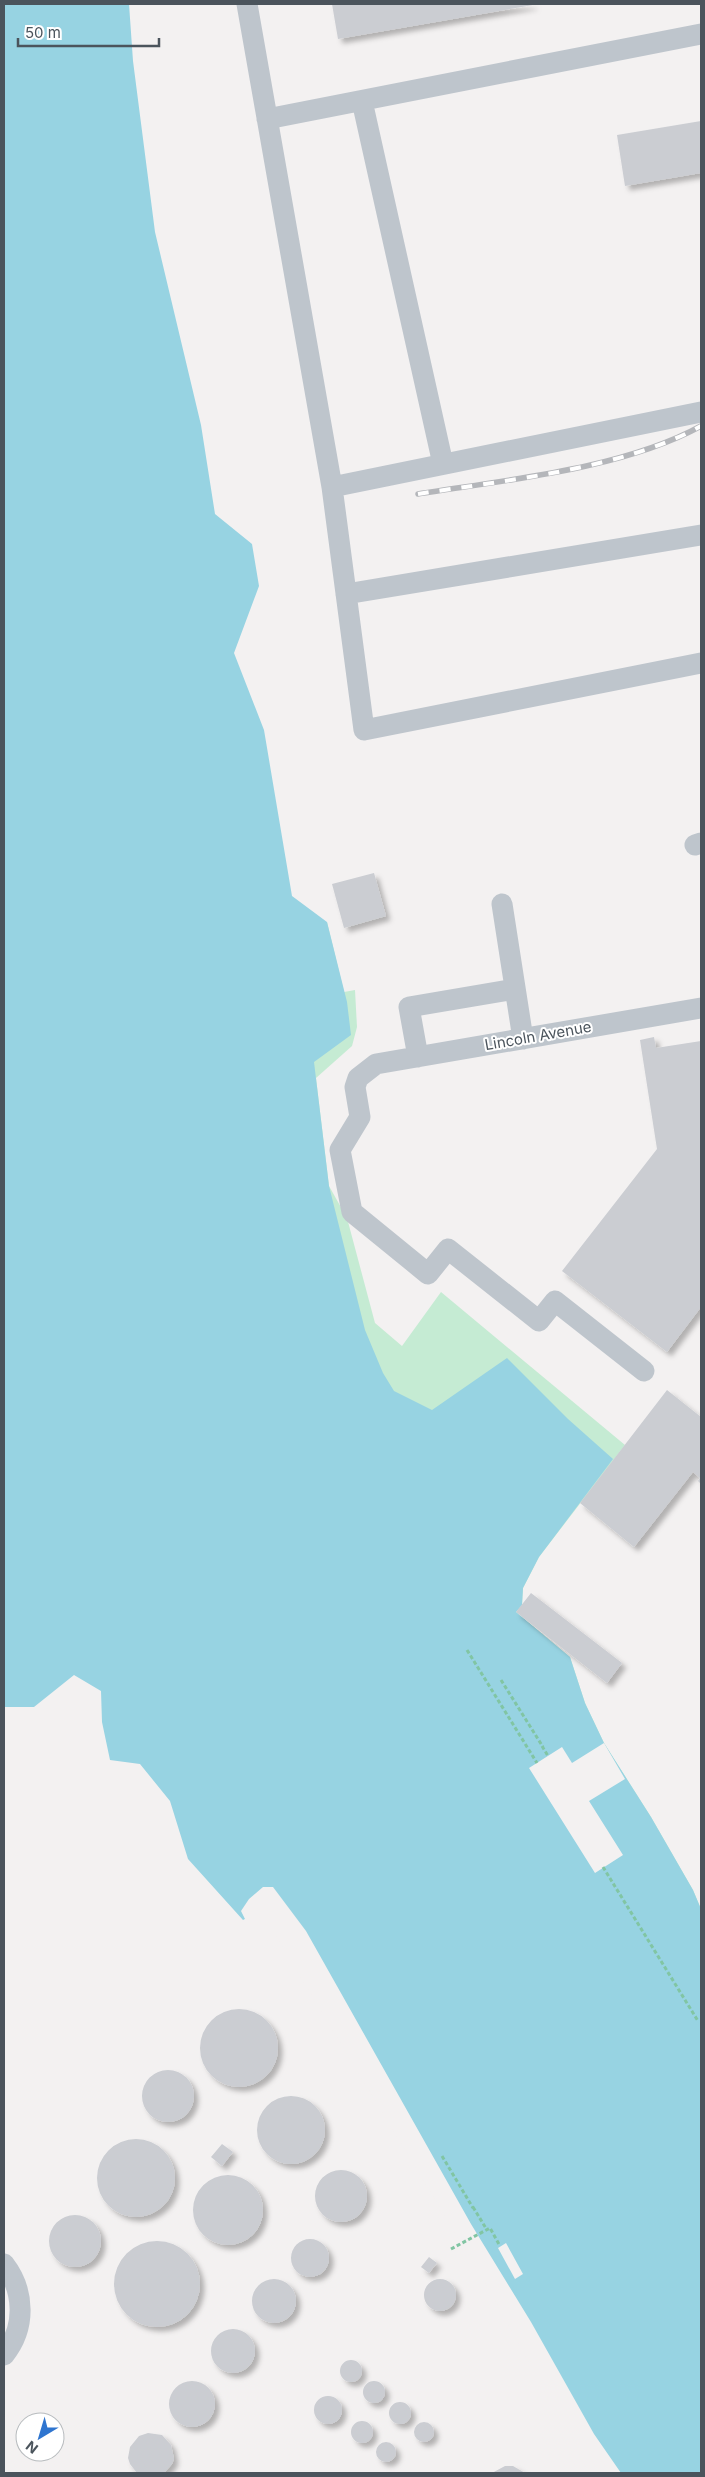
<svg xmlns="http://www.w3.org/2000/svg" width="705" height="2477" font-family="Inter,sans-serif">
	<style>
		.green { fill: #c5ebd3 }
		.water { fill: #97d3e2 }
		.pier { fill: #f3f1f1 }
		.building { fill: #cbcdd2; filter: url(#shadow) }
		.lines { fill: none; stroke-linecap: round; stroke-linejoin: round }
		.path { stroke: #81c5a3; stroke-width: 3; stroke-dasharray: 4 2.5; stroke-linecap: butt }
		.minor { stroke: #bec5cc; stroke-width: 21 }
		.rail-casing { stroke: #b4b6ba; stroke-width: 5.5 }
		.rail { stroke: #fff; stroke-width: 4; stroke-dasharray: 11; stroke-linecap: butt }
		.labels { text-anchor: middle; stroke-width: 4; stroke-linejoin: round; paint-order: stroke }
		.street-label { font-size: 15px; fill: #4b545c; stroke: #fff }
	</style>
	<defs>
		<filter id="shadow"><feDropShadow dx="4.5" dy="4.5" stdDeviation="2.5" flood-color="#0004"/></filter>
	</defs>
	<rect width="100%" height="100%" fill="#f3f1f1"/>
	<!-- green -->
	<path class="green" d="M327,922L344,992L355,990L357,1027L352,1046L316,1078L329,1186L347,1218L375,1323L402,1346L441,1292L625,1445L539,1557L523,1588L522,1605L516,1612L570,1657L585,1703L604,1743L651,1817L693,1890L701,1909L356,1434L299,996L304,947Z"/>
	<!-- water -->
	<path class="water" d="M4,4H129L133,61L155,232L201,425L215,514L252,544L259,586L234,653L264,730L292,896L327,922L347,1002L351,1035L314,1062L329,1186L365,1330L383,1373L394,1391L432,1410L507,1358L568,1419L613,1459L539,1557L523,1588L522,1605L516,1612L570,1657L585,1703L604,1743L651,1817L693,1890L701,1909V2473H592L491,2288L276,1931L258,1912L243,1920L188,1859L170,1801L140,1764L110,1760L102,1722L101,1691L74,1675L34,1707H4Z"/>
	<!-- pier -->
	<path class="pier" d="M604,1743L625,1779L589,1801L623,1855L595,1873L529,1768L562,1747L572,1763Z
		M263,1887H273L306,1931L471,2224L531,2322L594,2434L621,2473H589L489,2289L274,1933L258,1915L246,1921L241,1911L249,1899Z
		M506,2243L523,2274L515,2279L498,2248Z"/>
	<!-- building -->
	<path class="building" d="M332,4H533V5L338,39Z
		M701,121V173L625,186L617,135Z
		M374,873L386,916L344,928L332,884Z
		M654,1037L656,1048L701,1041V1307L667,1352L562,1271L657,1149L640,1040Z
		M667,1390L701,1417V1484L698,1481L700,1478L693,1472L634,1547L580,1503Z
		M531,1593L622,1663L607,1683L516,1612Z
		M200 2048a39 39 0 1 1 78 0a39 39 0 1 1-78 0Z
		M142 2096a26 26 0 1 1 52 0a26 26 0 1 1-52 0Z
		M257 2130a34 34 0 1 1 68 0a34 34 0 1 1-68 0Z
		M97 2178a39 39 0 1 1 78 0a39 39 0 1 1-78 0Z
		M222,2144L233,2152L222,2166L211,2157Z
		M315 2196a26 26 0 1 1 52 0a26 26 0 1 1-52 0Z
		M193 2210a35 35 0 1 1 70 0a35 35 0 1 1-70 0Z
		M49 2241a26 26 0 1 1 52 0a26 26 0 1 1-52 0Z
		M291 2258a19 19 0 1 1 38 0a19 19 0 1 1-38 0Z
		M114 2284a43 43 0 1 1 86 0a43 43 0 1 1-86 0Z
		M429,2257L437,2263L429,2273L421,2267Z
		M252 2301a22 22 0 1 1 44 0a22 22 0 1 1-44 0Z
		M424 2295a16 16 0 1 1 32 0a16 16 0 1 1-32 0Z
		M211 2351a22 22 0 1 1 44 0a22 22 0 1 1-44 0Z
		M340 2371a11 11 0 1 1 22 0a11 11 0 1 1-22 0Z
		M169 2404a23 23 0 1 1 46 0a23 23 0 1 1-46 0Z
		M363 2392a11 11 0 1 1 22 0a11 11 0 1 1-22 0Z
		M314 2410a14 14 0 1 1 28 0a14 14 0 1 1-28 0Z
		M389 2413a11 11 0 1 1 22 0a11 11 0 1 1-22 0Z
		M351 2432a11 11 0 1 1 22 0a11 11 0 1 1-22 0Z
		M414 2432a10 10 0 1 1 20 0a10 10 0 1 1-20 0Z
		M148,2433L162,2435L171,2445L174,2459L172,2464L164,2473H137L130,2464L128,2458L130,2447L139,2436Z
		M376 2452a10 10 0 1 1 20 0a10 10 0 1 1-20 0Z
		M505,2466H513L525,2473H492Z"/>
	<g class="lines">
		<!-- path -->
		<path class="path" d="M467,1650L537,1763
			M501,1680L543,1747
			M542,1746L548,1756
			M603,1867L698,2021
			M442,2156L473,2208
			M473,2207L487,2230
			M451,2249L490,2228L500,2246"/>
		<!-- minor -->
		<path class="minor" d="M247,4L332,487L701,412
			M362,101L443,464
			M267,119L701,34
			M332,487L364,730L701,663
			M346,594L701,535
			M695,845L701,843
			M502,904L523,1039
			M418,1057L409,1007L515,989
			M644,1371L555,1301L539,1321L448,1249L428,1274L352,1212L340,1150L360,1117L355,1087L358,1078L376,1064L701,1008
			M4,2264C25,2291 26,2328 4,2355"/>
		<defs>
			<path id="rail" d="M418,494C506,480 623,469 701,426"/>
		</defs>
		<!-- rail casing -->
		<use href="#rail" class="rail-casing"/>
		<!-- rail -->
		<use href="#rail" class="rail"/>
	</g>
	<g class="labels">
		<!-- street labels -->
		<g class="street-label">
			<text transform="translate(538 1036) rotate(-10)" y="5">Lincoln Avenue</text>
		</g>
	</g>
	<!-- border -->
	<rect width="705" height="2477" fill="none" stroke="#4b545c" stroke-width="10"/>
	<!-- north arrow -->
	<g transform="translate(40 2437) rotate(218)"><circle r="24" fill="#ffffff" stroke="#b7bbbe"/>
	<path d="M0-4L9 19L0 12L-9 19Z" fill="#2f75cf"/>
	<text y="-8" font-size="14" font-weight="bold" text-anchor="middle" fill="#4b545c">N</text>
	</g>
	<!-- scale -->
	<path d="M18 38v8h141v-8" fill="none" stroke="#4b545c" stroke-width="2.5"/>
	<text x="25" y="38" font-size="15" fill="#4b545c" stroke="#ffffff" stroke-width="4" paint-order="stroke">50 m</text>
</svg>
